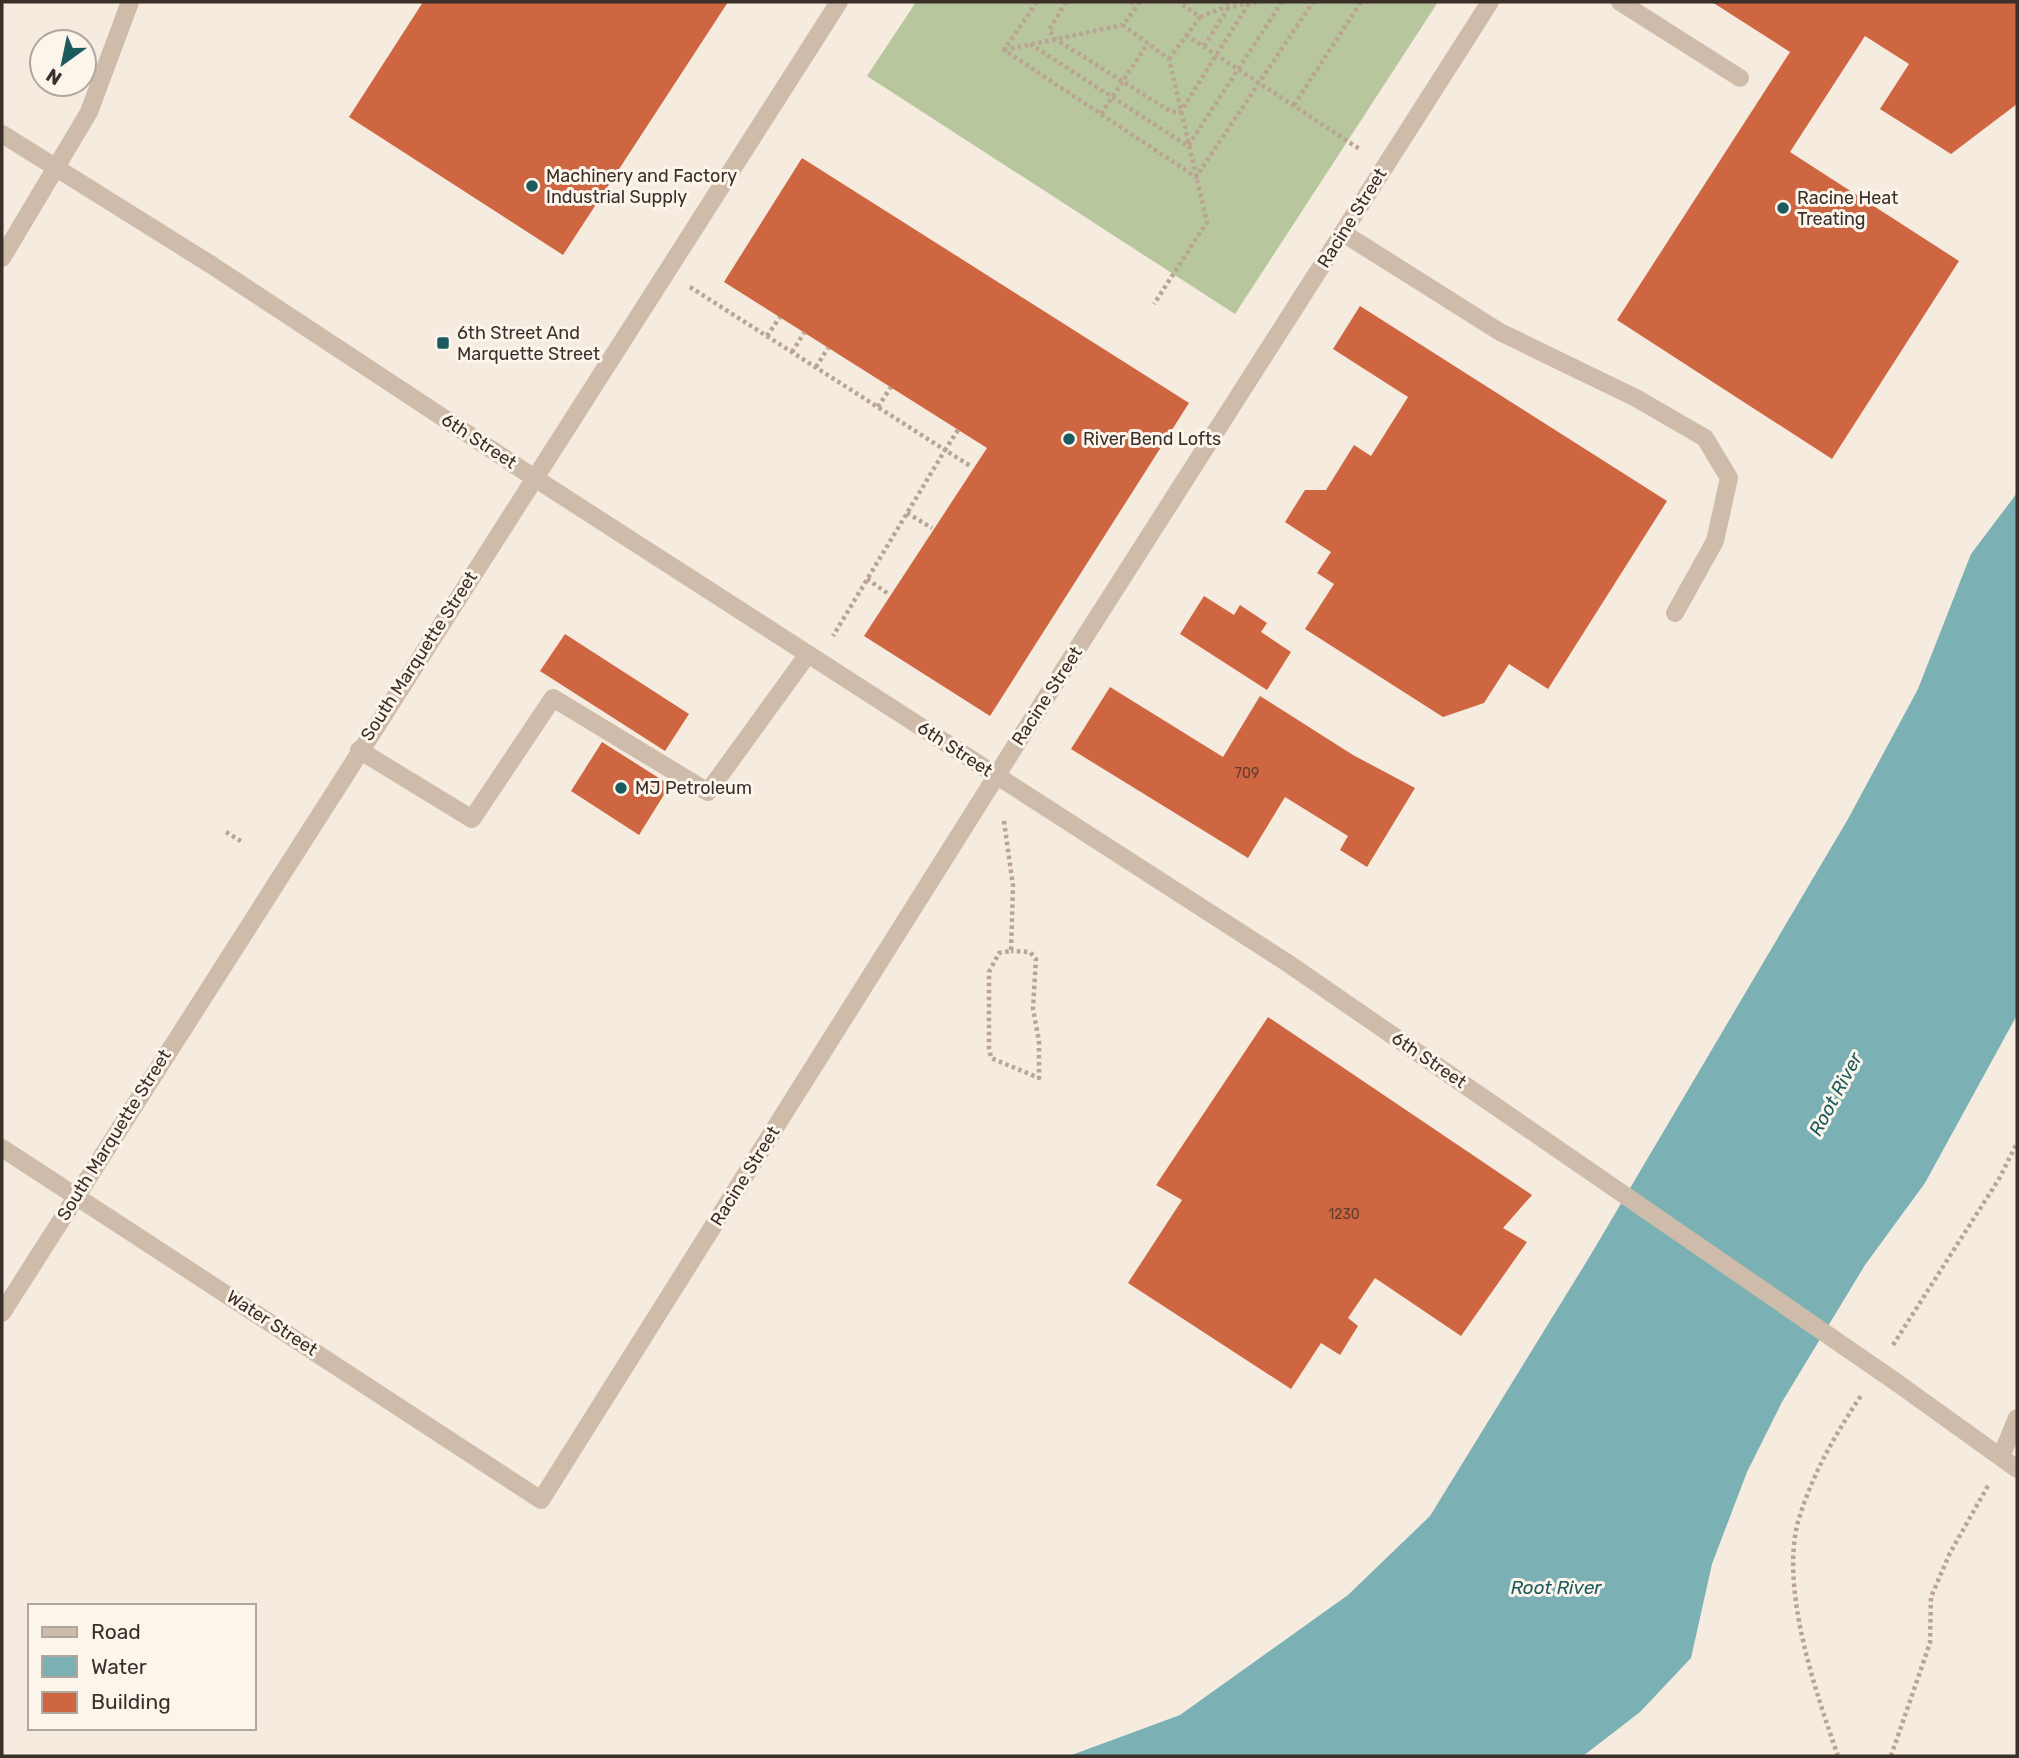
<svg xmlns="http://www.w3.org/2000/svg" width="2019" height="1758" font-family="Rubik,sans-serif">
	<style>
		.garden { fill: #b7c69d }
		.water { fill: #7bb1b4 }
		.building { fill: #cf6642 }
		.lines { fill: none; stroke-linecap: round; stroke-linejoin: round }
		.path { stroke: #baa493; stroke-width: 4.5; stroke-dasharray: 3.5 3.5; stroke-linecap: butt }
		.service { stroke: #cebba9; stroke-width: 18 }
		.minor { stroke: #cebba9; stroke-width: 18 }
		.tertiary { stroke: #cebba9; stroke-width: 18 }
		.tertiary-bridge { stroke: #cebba9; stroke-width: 18 }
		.poi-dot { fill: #1b5b60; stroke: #fcf5ec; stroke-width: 2.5 }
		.labels { text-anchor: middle; stroke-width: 6; stroke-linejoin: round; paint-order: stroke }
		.number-label { font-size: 14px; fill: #603d2f }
		.poi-label { font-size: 18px; fill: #3b2f29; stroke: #fcf5ec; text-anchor: start }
		.street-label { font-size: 18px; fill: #3b2f29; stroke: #fcf5ec }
		.water-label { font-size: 19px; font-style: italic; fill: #1b5b60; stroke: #fcf5ec }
	</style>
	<rect width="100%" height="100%" fill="#f5ebdf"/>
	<!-- garden -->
	<path class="garden" d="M916,2H1438L1235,314L867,76Z"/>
	<!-- water -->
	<path class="water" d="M2017,493V1015L1925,1183L1865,1265L1782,1402L1747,1472L1712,1564L1691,1658L1640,1712L1583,1756H1069L1180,1715L1348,1595L1430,1516L1590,1256L1848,819L1918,689L1971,554Z"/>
	<!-- building -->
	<path class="building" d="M423,2H728L563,255L349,117Z
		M1712,2H2017V104L1951,154L1880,109L1909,64L1865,36L1790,152L1959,261L1832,459L1617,320L1790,52Z
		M802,158L1189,403L990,716L864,636L987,448L724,282Z
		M1360,306L1667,501L1548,689L1509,664L1484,703L1443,717L1305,629L1334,584L1317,573L1331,552L1285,522L1305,490H1326L1354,445L1371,456L1408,397L1333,349Z
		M1204,596L1234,615L1240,605L1267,623L1261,632L1291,652L1267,690L1180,634Z
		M565,634L689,714L665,751L540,671Z
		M1110,687L1223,757L1260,696L1353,755L1415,788L1367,867L1340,850L1348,836L1285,797L1248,858L1071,749Z
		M602,742L670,785L639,835L571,791Z
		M1268,1017L1532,1195L1503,1228L1527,1242L1461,1336L1375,1278L1348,1318L1358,1326L1340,1355L1321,1343L1291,1389L1128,1283L1182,1200L1156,1185Z"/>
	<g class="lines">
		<!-- path -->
		<path class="path" d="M1037,2L1004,50L1196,177L1313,2
			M1066,2L1049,30L1055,39L1170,111L1180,113L1249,3
			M1131,2L1137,6
			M1140,2L1123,25L1169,59L1207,222L1154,304
			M1200,17L1223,8L1258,2
			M1186,35L1361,150
			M1030,44L1188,146L1282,2
			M1204,46L1229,7L1226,2
			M1004,50L1123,25
			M1169,59L1200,17L1179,2
			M1294,105L1361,2
			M1101,114L1148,43
			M690,287L945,450L833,636
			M767,336L780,317
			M792,352L804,333
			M816,367L828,348
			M878,407L891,387
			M958,430L945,450L972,467
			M907,513L932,528
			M867,579L890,595
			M1004,821L1013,886L1011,951L999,953L989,972V1048L991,1058L1039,1078V1041L1033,1009L1036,959L1030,952L1011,951
			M226,832L244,843
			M1893,1345L1999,1179L2017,1143
			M1838,1756C1816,1693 1780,1589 1798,1522C1812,1474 1835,1435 1862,1394
			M1891,1756L1930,1643L1931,1597L1950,1553L1989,1484"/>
		<!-- service -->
		<path class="service" d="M1343,233L1500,332L1636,398L1705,438L1729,478L1715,541L1675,613
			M2,258L89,112L130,2
			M359,750L472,819L553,698L708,792L808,654
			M2001,1457L2017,1418"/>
		<!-- minor -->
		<path class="minor" d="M1620,2L1740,78
			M2,1148L541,1500L1019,740L1490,2"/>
		<!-- tertiary -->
		<path class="tertiary" d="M210,264L533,477L1286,962
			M2,1313L839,2
			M1896,1382L2017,1469"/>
		<!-- tertiary-bridge -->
		<path class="tertiary-bridge" d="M2,134L210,264
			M1286,962L1896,1382"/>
	</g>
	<!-- markers -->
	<g class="poi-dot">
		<circle cx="532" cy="186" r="7"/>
		<circle cx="1783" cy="208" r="7"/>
		<rect x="436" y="336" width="14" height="14" rx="3.5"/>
		<circle cx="1069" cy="439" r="7"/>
		<circle cx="621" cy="788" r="7"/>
	</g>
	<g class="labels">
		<!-- number labels -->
		<g class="number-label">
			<text x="1247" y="778">709</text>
			<text x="1344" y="1219">1230</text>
		</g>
		<!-- poi labels -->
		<g class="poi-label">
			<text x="546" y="182">Machinery and Factory<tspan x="546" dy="21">Industrial Supply</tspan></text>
			<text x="1797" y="204">Racine Heat<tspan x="1797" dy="21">Treating</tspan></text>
			<text x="457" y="339">6th Street And<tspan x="457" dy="21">Marquette Street</tspan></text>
			<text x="1083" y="445">River Bend Lofts</text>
			<text x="635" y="794">MJ Petroleum</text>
		</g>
		<!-- street labels -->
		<g class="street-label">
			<text transform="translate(1352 218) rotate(-58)" y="6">Racine Street</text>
			<text transform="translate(479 441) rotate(33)" y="6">6th Street</text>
			<text transform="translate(419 656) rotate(-57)" y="6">South Marquette Street</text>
			<text transform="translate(1047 696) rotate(-57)" y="6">Racine Street</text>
			<text transform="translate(955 749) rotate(33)" y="6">6th Street</text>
			<text transform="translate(1429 1060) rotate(34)" y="6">6th Street</text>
			<text transform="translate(114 1135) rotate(-58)" y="6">South Marquette Street</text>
			<text transform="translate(745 1176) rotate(-58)" y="6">Racine Street</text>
			<text transform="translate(272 1323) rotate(33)" y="6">Water Street</text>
		</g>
		<!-- water labels -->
		<g class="water-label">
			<text transform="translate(1835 1094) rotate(-62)" y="7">Root River</text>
			<text x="1556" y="1594">Root River</text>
		</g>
	</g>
	<!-- border -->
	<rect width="2019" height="1758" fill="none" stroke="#3b2f29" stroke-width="7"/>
	<!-- legend -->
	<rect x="28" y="1604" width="228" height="126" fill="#fcf5ec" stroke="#afa69e" stroke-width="2"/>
	<rect x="42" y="1627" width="35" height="10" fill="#cebba9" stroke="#afa69e" stroke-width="2"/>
	<text x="91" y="1639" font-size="21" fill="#3b2f29">Road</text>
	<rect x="42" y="1656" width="35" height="21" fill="#7bb1b4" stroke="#afa69e" stroke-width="2"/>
	<text x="91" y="1674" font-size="21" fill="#3b2f29">Water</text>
	<rect x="42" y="1692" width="35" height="21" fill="#cf6642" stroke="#afa69e" stroke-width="2"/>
	<text x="91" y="1709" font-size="21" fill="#3b2f29">Building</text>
	<!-- north arrow -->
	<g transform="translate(63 63) rotate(213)"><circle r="33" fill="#fcf5ec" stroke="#afa69e" stroke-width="2"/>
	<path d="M0-5L12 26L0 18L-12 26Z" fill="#1b5b60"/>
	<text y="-10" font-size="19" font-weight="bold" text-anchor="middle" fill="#3b2f29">N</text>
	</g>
</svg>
